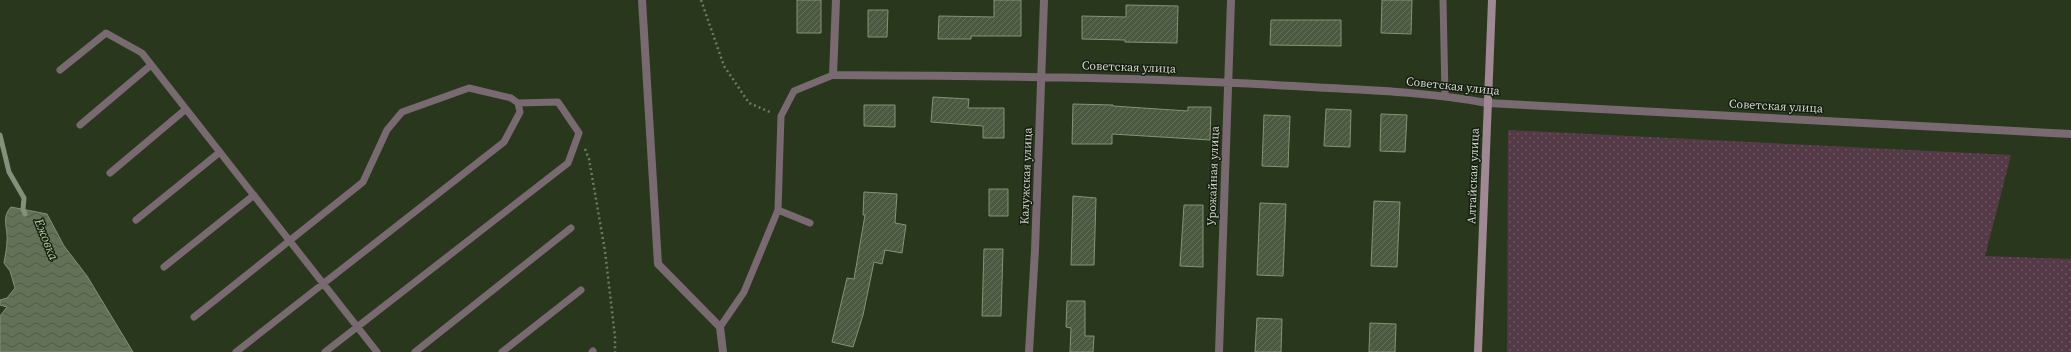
<svg xmlns="http://www.w3.org/2000/svg" width="2071" height="352" font-family="'Source Serif 4',serif">
	<style>
		.grass { fill: url(#grass-dots) }
		.water { fill: url(#water-waves); stroke: #84907a }
		.lines { fill: none; stroke-linecap: round; stroke-linejoin: round }
		.stream { stroke: #84907a; stroke-width: 5 }
		.building { fill: url(#building-hatch); stroke: #839575 }
		.path { stroke: #6e7a63; stroke-width: 2.5; stroke-dasharray: 2 3; stroke-linecap: butt }
		.lane { stroke: #796971; stroke-width: 7 }
		.street { stroke: #796971; stroke-width: 8 }
		.secondary { stroke: #a08894; stroke-width: 8 }
		.labels { text-anchor: middle; stroke-width: 3; stroke-linejoin: round; paint-order: stroke }
		.street-label { font-size: 12px; fill: #d1daca; stroke: #161d11 }
		.water-label { font-size: 13px; font-style: italic; fill: #b7d2a1; stroke: #161d11 }
	</style>
	<defs>
		<pattern id="grass-dots" width="8" height="8" patternUnits="userSpaceOnUse"><rect width="8" height="8" fill="#543947"/><path d="M2 2h.1M6 6h.1" fill="none" stroke="#6c5560" stroke-width="1.8" stroke-linecap="round"/></pattern>
		<pattern id="water-waves" width="16" height="10" patternUnits="userSpaceOnUse"><rect width="16" height="10" fill="#637157"/><path d="M0 5q4-4 8 0t8 0" fill="none" stroke="#535b4b"/></pattern>
		<pattern id="building-hatch" width="6" height="6" patternUnits="userSpaceOnUse"><rect width="6" height="6" fill="#4b5940"/><path d="M-1 1l2-2M0 6l6-6M5 7l2-2" fill="none" stroke="#64705a"/></pattern>
	</defs>
	<rect width="100%" height="100%" fill="#29381c"/>
	<!-- grass -->
	<path class="grass" d="M1508,130L2011,155L1985,256L2071,259V352H1507Z"/>
	<!-- water -->
	<path class="water" d="M11,207L47,214L64,246L87,276L133,352H0V316L7,307L0,305V300L7,298L15,288L10,271L4,263C5,256 7,248 7,241C8,228 1,218 11,207Z"/>
	<g class="lines">
		<!-- stream -->
		<path class="stream" d="M0,135L9,172L24,198L23,209L25,214"/>
	</g>
	<!-- building -->
	<path class="building" d="M797,0H821V33H797Z
		M994,0H1021V36H971V39H938L939,16L994,17Z
		M1382,0H1412L1411,34L1381,33Z
		M1126,5L1178,6L1177,43L1125,42V40L1082,39V16L1126,17Z
		M868,10H888L887,37H868Z
		M1271,20H1341V46L1270,45Z
		M933,97L969,99L968,108H1004V138H983V126L931,122Z
		M1073,104L1113,105V106L1188,111V107H1211L1210,140L1112,134V144H1072Z
		M864,105H895V127L864,126Z
		M1326,109L1351,110L1350,147L1324,146Z
		M1381,114L1407,115L1405,152L1380,151Z
		M1264,115L1290,116L1288,167L1262,166Z
		M989,189H1008V216H989Z
		M864,192L897,194L895,223L906,225L902,253L885,250L882,264L874,262L863,315L853,347L832,342L847,278L854,279L865,215H863Z
		M1073,196L1096,198L1094,265H1071Z
		M1374,201L1400,202L1397,267L1371,266Z
		M1260,203L1286,204L1283,276L1257,275Z
		M1184,205H1203V267L1180,266Z
		M984,249H1003L1001,316H982Z
		M1067,301H1085V336H1094L1093,352H1070L1071,328L1066,327Z
		M1257,318L1282,319L1281,352H1255Z
		M1370,323L1396,324L1395,352H1369Z"/>
	<g class="lines">
		<!-- path -->
		<path class="path" d="M701,0L724,66L749,103L770,112
			M585,149L589,159L605,251L615,337V352"/>
		<!-- lane -->
		<path class="lane" d="M1443,0L1445,95
			M60,70L106,33L142,53L377,352
			M80,125L151,65
			M110,173L186,109
			M778,210L810,223
			M136,220L220,152
			M164,267L254,195
			M194,317L363,182L387,130L402,112L469,88L511,98L518,103L520,112L504,142L236,352
			M720,327L744,292L778,210L781,116L794,91L833,75
			M325,352L568,163L579,133L558,102L518,103
			M415,352L571,228
			M502,352L581,290
			M592,352L593,351"/>
		<!-- street -->
		<path class="street" d="M642,0L658,264L720,327L723,352
			M836,0L833,75C986,76 1140,77 1294,86C1358,90 1423,91 1487,103L2071,134
			M1029,352L1035,250L1044,0
			M1219,352L1231,0"/>
		<!-- secondary -->
		<path class="secondary" d="M1478,352L1492,0"/>
	</g>
	<g class="labels">
		<!-- street labels -->
		<g class="street-label">
			<text transform="translate(1129 67) rotate(2)" y="4">Советская улица</text>
			<text transform="translate(1453 86) rotate(6)" y="4">Советская улица</text>
			<text transform="translate(1776 106) rotate(3)" y="4">Советская улица</text>
			<text transform="translate(1026 176) rotate(-88)" y="4">Калужская улица</text>
			<text transform="translate(1213 176) rotate(-88)" y="4">Урожайная улица</text>
			<text transform="translate(1473 176) rotate(-88)" y="4">Алтайская улица</text>
		</g>
		<!-- water labels -->
		<g class="water-label">
			<text transform="translate(47 239) rotate(68)" y="5">Ежовка</text>
		</g>
	</g>
</svg>
